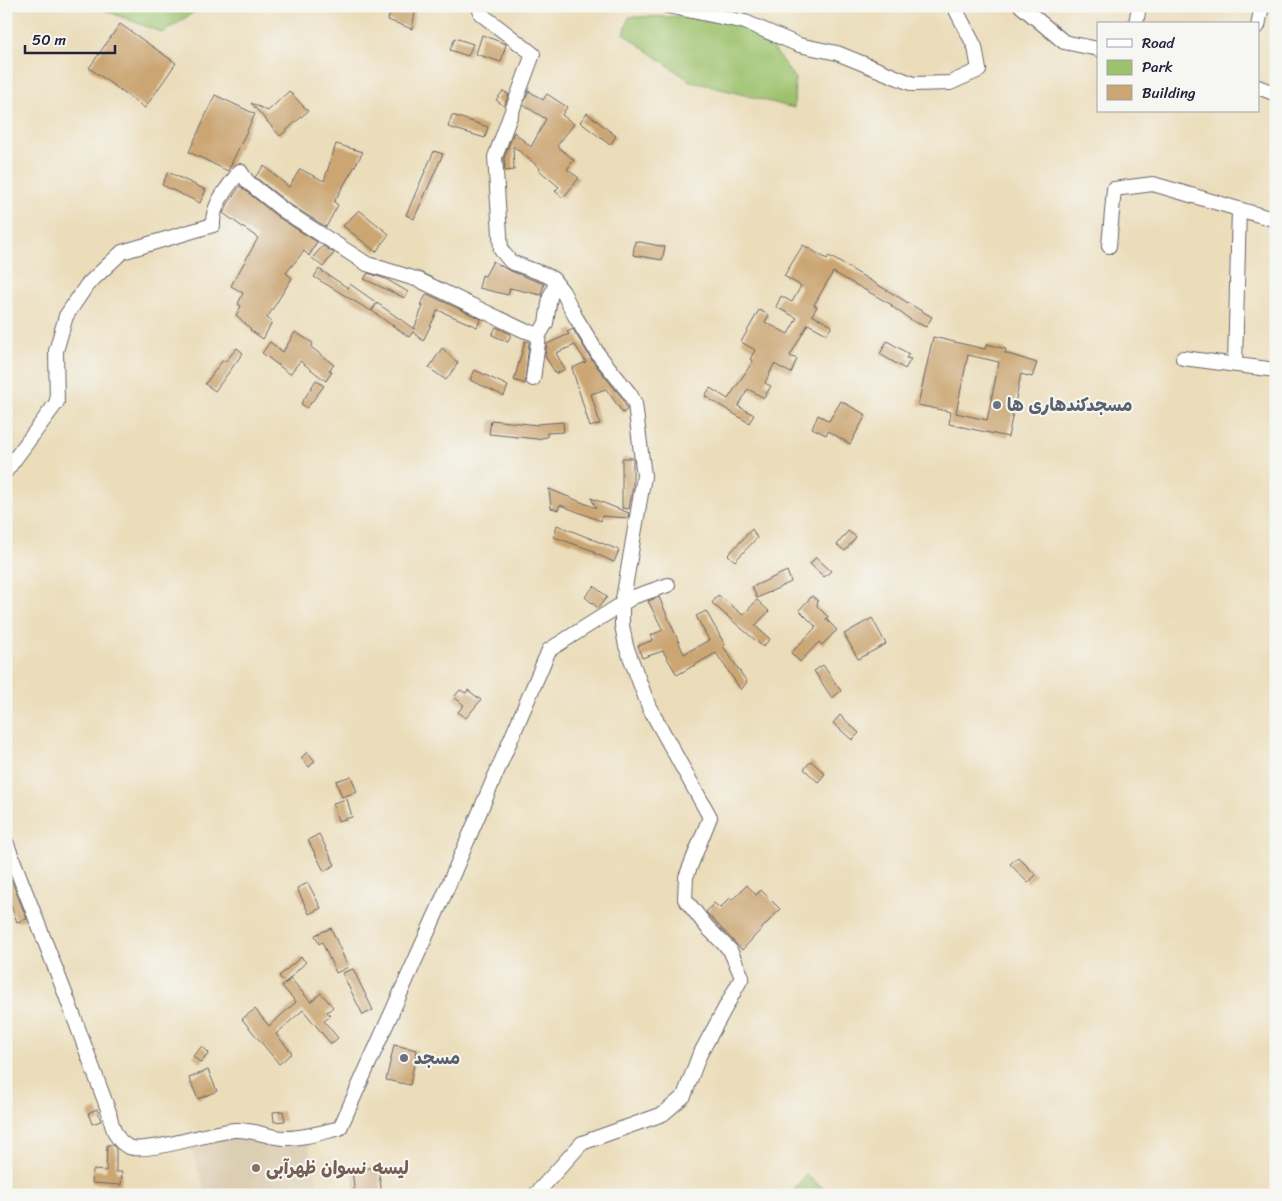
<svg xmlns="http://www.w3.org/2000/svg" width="1282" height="1201" font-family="Sriracha,'Playpen Sans Arabic',sans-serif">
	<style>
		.built { fill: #dcceb2 }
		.green { fill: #9dc26d; stroke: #607254 }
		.building { fill: #cba673; fill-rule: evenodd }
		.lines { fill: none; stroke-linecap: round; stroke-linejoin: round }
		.street-casing { stroke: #686367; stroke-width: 16 }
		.street { stroke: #fff; stroke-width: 14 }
		.worship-dot { fill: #6b7280; stroke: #f6f6f2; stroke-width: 2 }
		.education-dot { fill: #8d6e63; stroke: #f6f6f2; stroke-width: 2 }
		.labels { text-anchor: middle; stroke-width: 4; stroke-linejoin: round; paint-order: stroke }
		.worship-label { font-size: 18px; font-weight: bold; fill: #5b616d; stroke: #f6f6f2; text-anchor: start }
		.education-label { font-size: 18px; font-weight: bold; fill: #785e54; stroke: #f6f6f2; text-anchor: start }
	</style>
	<rect width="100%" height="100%" fill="#f6f6f2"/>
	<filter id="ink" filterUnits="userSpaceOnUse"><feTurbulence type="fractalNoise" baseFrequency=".02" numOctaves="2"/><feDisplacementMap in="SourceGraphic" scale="10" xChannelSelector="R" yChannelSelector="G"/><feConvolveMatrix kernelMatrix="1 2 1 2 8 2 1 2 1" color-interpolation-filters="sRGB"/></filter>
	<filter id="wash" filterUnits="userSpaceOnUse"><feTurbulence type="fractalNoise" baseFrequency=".0096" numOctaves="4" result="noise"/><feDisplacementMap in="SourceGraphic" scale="20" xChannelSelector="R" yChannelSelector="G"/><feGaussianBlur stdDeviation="1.12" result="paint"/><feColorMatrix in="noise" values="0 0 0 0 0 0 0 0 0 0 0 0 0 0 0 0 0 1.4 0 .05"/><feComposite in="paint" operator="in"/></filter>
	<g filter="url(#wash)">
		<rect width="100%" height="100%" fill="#ebddba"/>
		<!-- built -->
		<path class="built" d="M248,1126L252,1142L307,1140L320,1195H207L188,1140Z"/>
		<!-- green -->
		<path class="green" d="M104,6H203L163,33L106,11Z
			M718,16L758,27L795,79L794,108L690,81L624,34L629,17Z
			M806,1175L832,1195H790Z"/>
		<g id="blocks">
			<!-- building -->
			<path class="building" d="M392,6H416L412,29L388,20Z
				M120,24L176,63L145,108L89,68Z
				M482,35L506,44L501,62L476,54Z
				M455,38L473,44L468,56L450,50Z
				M289,91L308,111L280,136L251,103L268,111Z
				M503,91L509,95L504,106L496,100Z
				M529,91L543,100L547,94L567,107L562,115L574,124L557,146L574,160L567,169L579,178L563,198L555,191L559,187L539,170L540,168L513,146L514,170L505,171L504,158L514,132L531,147L546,119L523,105Z
				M215,95L255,114L228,171L189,152Z
				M587,113L616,136L610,145L580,122Z
				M452,115L488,127L485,138L448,127Z
				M336,144L363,152L334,202L338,205L326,227L288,203L255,177L264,166L289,187L300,169L324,181Z
				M434,151L443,154L414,219L406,215Z
				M168,172L206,190L200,203L162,185Z
				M240,186L278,217L317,242L309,256L304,251L286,273L292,278L267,318L272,322L263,339L250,330L251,329L236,315L241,306L238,304L243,293L231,286L258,238L223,213L229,202Z
				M359,210L389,234L376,252L343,226Z
				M635,241L665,247L662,260L633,255Z
				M803,245L827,259L829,256L932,317L926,327L911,320L891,306L892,305L833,272L814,305L817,307L812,315L832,326L827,334L808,324L790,356L797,359L791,373L774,364L765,383L771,386L764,398L748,389L738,406L754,415L749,423L705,396L710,388L728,399L753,361L750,359L755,350L741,342L759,310L769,315L765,322L788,334L797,318L776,307L781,296L792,302L801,286L784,276Z
				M323,246L334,253L323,267L312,258Z
				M493,261L508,270L544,284L541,295L510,288L508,295L479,288L482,275L485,276Z
				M319,269L348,288L350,284L377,303L371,311L344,295L314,277Z
				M368,273L386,279L408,292L405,298L364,279Z
				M427,294L481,319L477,327L438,310L423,341L413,332L409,337L372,311L377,303L414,329L423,306L420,305Z
				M496,327L511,334L508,342L492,335Z
				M573,329L591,359L623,399L626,407L627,410L623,413L606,389L591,394L600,424L590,427L572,368L586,362L575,345L556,353L565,369L556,374L545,356L547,344L569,334L567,332Z
				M295,332L313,343L311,347L334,365L329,370L332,372L326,381L300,361L290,374L262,353L270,342L283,352Z
				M933,337L985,349L987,344L1006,349L1005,353L1037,363L1032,377L1021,374L1008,437L949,424L951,412L918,405ZM968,355L999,362L987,420L956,413Z
				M525,341L529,342L525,384L514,380Z
				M887,341L909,354L906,358L911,359L905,369L880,354Z
				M237,348L243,353L215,391L205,384L223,360L225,362Z
				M442,348L458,363L446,380L429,368Z
				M475,370L508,386L504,396L470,380Z
				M316,380L324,386L307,408L301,404Z
				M841,401L866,415L850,444L828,431L826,435L812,428L818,415L829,421Z
				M491,420L538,425L537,424L563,422L564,432L547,433V437L537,439L489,434Z
				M622,458H633V486L629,509L622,508Z
				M549,489L596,508L591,498L629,513L628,518L602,516L601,521L560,505L558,510L551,508Z
				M557,525L619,550L614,562L594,553V551L554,537Z
				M752,529L757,538L735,561L728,555Z
				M848,531L856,537L845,551L837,545Z
				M816,557L831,571L824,577L810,564Z
				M787,571L791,582L757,598L752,587Z
				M594,586L607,597L598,608L585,597Z
				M718,595L743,615L757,600L769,611L755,626L770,639L763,647L712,603Z
				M812,596L818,601L817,606L828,617L826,619L837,630L822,645L819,642L800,662L791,653L816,627L799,610Z
				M659,597L684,654L709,640L696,616L706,611L725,645L723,646L747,682L741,690L716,653L677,675L663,651L642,658L638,646L653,640L651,635L663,630L648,601Z
				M872,618L886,644L858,659L844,634Z
				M823,665L841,691L832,698L814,671Z
				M460,690L466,693L468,690L481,700L466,718L458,712L464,705L454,697Z
				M840,715L859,733L852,740L833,723Z
				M307,752L315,761L309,767L301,758Z
				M811,761L825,774L818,782L804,769Z
				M351,776L357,792L342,797L336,781Z
				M347,799L352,817L338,821L333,803Z
				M319,834L335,865L324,871L308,840Z
				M1018,857L1036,875L1028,883L1010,864Z
				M6,867L27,919L17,922L6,892Z
				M308,883L321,908L309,914L297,888Z
				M747,885L756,895L761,890L780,909L742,950L706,912L714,903L720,908L730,898L732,900Z
				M331,928L348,967L336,973L322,942L319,944L315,935Z
				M301,957L306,962L285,983L279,976Z
				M353,969L373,1010L363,1015L342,973Z
				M291,979L311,1002L321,993L333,1007L327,1012L331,1016L324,1021L338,1038L331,1044L303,1010L276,1034L292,1053L279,1064L242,1019L255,1009L269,1026L296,1002L282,986Z
				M394,1045L417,1050L410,1085L386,1080Z
				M202,1046L209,1053L201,1063L193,1056Z
				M208,1070L217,1091L198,1099L189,1078Z
				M97,1109L101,1121L92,1124L88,1113Z
				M283,1111L285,1121L274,1122L273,1112Z
				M107,1145H113L116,1149V1172H122L121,1185L92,1183L93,1170L106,1171Z
				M378,1167L382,1195H355L352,1170Z"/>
		</g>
	</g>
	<g filter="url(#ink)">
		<use href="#blocks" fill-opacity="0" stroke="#686367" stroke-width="1"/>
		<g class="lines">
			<defs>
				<path id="street" d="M479,6L481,14L533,54L495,157L501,250L511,262L546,275L553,279L563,292L575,316L598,354L630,394L635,404L644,476L622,605V625L626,646L649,707L710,817L686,877L685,899L707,927L730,950L742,977L699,1056L684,1096L663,1114L582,1143L535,1195
					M668,6L745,22L799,45L837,53L913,84L950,83L979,70L975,47L954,6
					M1021,6L1064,42L1098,49
					M1136,24L1139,6
					M1258,26L1262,6
					M1258,87L1276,94
					M1109,246L1114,189L1153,184L1276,220
					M1183,358L1276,370
					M1235,365L1239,209
					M533,379L539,335L546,323L550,297L556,283
					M6,471L57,402L56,351L66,316L87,285L122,252L213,225C212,204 228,187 240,171L248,182L283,210L367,264L419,280L523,330L539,335
					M6,842L65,993L109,1112C111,1124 116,1142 129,1147C147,1154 211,1132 235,1130C252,1129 267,1137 284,1138C302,1139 323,1132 340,1128L439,907L549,650L633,597L668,585"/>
			</defs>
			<!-- street casing -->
			<use href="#street" class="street-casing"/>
			<!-- street -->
			<use href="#street" class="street"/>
		</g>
	</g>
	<!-- markers -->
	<g class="worship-dot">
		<circle cx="997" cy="405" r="5"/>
		<circle cx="404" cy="1058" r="5"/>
	</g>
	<circle class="education-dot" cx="256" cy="1168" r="5"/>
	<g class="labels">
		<!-- worship labels -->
		<g class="worship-label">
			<text x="1007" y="411">مسجدکندهاری ها</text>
			<text x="414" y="1064">مسجد</text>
		</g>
		<!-- education labels -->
		<g class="education-label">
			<text x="266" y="1174">لیسه نسوان ظهرآبی</text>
		</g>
	</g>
	<!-- margin -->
	<rect width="1282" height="1201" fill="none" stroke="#f6f6f2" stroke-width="25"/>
	<!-- legend -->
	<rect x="1097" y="22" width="162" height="90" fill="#f6f6f2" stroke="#a1a1a9"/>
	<rect x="1107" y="39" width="25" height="8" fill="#ffffff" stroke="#a1a1a9"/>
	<text x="1142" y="48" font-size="15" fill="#22223b">Road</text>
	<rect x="1107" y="60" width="25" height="15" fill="#9dc26d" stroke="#a1a1a9"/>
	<text x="1142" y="72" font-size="15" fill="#22223b">Park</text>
	<rect x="1107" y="85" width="25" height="15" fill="#cba673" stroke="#a1a1a9"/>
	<text x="1142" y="98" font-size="15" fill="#22223b">Building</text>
	<!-- scale -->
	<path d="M25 45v8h90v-8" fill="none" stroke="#22223b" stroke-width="2.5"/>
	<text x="32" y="45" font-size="15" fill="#22223b" stroke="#f6f6f2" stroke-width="4" paint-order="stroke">50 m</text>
</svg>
